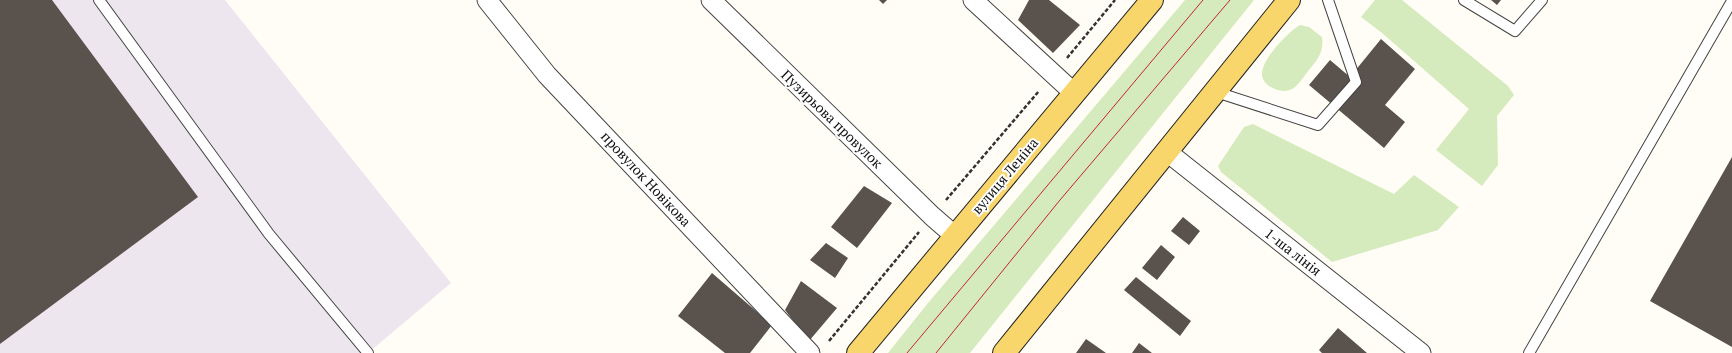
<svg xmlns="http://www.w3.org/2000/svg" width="1732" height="353" font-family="'PT Serif',serif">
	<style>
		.industrial { fill: #eee6ef }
		.green { fill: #d5ebbd }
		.building { fill: #5a524d }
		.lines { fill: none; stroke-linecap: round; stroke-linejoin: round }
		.lane-casing { stroke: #444; stroke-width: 12 }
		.street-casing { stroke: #444; stroke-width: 21 }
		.primary-casing { stroke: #222; stroke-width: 24 }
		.path { stroke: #333; stroke-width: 2.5; stroke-dasharray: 4 2; stroke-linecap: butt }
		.lane { stroke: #fff; stroke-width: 10 }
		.street { stroke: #fff; stroke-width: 19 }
		.primary { stroke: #f9d66b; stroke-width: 22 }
		.tram { stroke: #c4262e; stroke-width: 1 }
		.labels { text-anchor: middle; stroke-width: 4; stroke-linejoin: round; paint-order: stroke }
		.street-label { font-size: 14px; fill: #111; stroke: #fff }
	</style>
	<rect width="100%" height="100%" fill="#fffdf5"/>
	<!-- industrial -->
	<path class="industrial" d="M0,0H225L451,283L368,353H0Z"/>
	<!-- green -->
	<path class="green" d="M1185,0H1254L970,353H888L928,303Z
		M1375,0H1402L1508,86L1514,95L1497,116L1498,165L1482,186L1436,150L1469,109L1382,33L1361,17Z
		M1300,25L1309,27L1322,37C1324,52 1318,59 1309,70C1304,76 1299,85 1292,89C1282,95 1261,86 1262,73C1263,58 1288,32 1300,25Z
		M1253,124L1394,194L1414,175L1459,207L1438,230L1332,262L1221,172L1218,166L1244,127Z"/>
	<!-- building -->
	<path class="building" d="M0,0H52L198,197L0,344Z
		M879,0H887L883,4Z
		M1029,0H1049L1080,25L1053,53L1018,20Z
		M1491,0H1501L1497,5Z
		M1381,39L1415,69L1385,105L1405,122L1384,148L1309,85L1330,60L1350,77Z
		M1732,157V347L1650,301Z
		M864,186L892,203L857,248L831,227Z
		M1183,217L1200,231L1189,245L1171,231Z
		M826,243L848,258L835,278L810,260Z
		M1161,245L1175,257L1157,280L1142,268Z
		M712,273L772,325L750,353H725L678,316Z
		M1136,277L1191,321L1180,336L1124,290Z
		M801,281L837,308L809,341L785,310Z
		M1338,328L1367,353H1322L1319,350Z
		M1086,339L1106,353H1076Z
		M1139,343L1152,353H1132Z"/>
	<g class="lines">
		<defs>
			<path id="lane" d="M99,0L269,234L368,353
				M1464,0L1515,31L1542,0
				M1213,91L1318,125L1356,82L1328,0
				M1529,353L1732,1"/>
			<path id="street" d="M487,0L547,75L810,353
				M711,0L932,216L955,236
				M973,0L1074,93
				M1166,151L1421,353"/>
			<path id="primary" d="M858,353L1152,0
				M1004,353L1289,0"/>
		</defs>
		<!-- lane casing -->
		<use href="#lane" class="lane-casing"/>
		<!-- street casing -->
		<use href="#street" class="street-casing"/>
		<!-- primary casing -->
		<use href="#primary" class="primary-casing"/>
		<!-- path -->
		<path class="path" d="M1067,58L1115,0
			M946,200L1039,91
			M829,341L919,232"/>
		<!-- lane -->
		<use href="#lane" class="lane"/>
		<!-- street -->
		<use href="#street" class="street"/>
		<!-- primary -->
		<use href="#primary" class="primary"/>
		<!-- tram -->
		<path class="tram" d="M907,353L1203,0
			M936,353L1060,200L1230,0"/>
	</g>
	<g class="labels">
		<!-- street labels -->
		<g class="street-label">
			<text transform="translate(832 119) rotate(44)" y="5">Пузирьова провулок</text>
			<text transform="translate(1005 176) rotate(-50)" y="5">вулиця Леніна</text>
			<text transform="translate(646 179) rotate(47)" y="5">провулок Новікова</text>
			<text transform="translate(1293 252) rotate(38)" y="5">1-ша лінія</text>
		</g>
	</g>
</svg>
